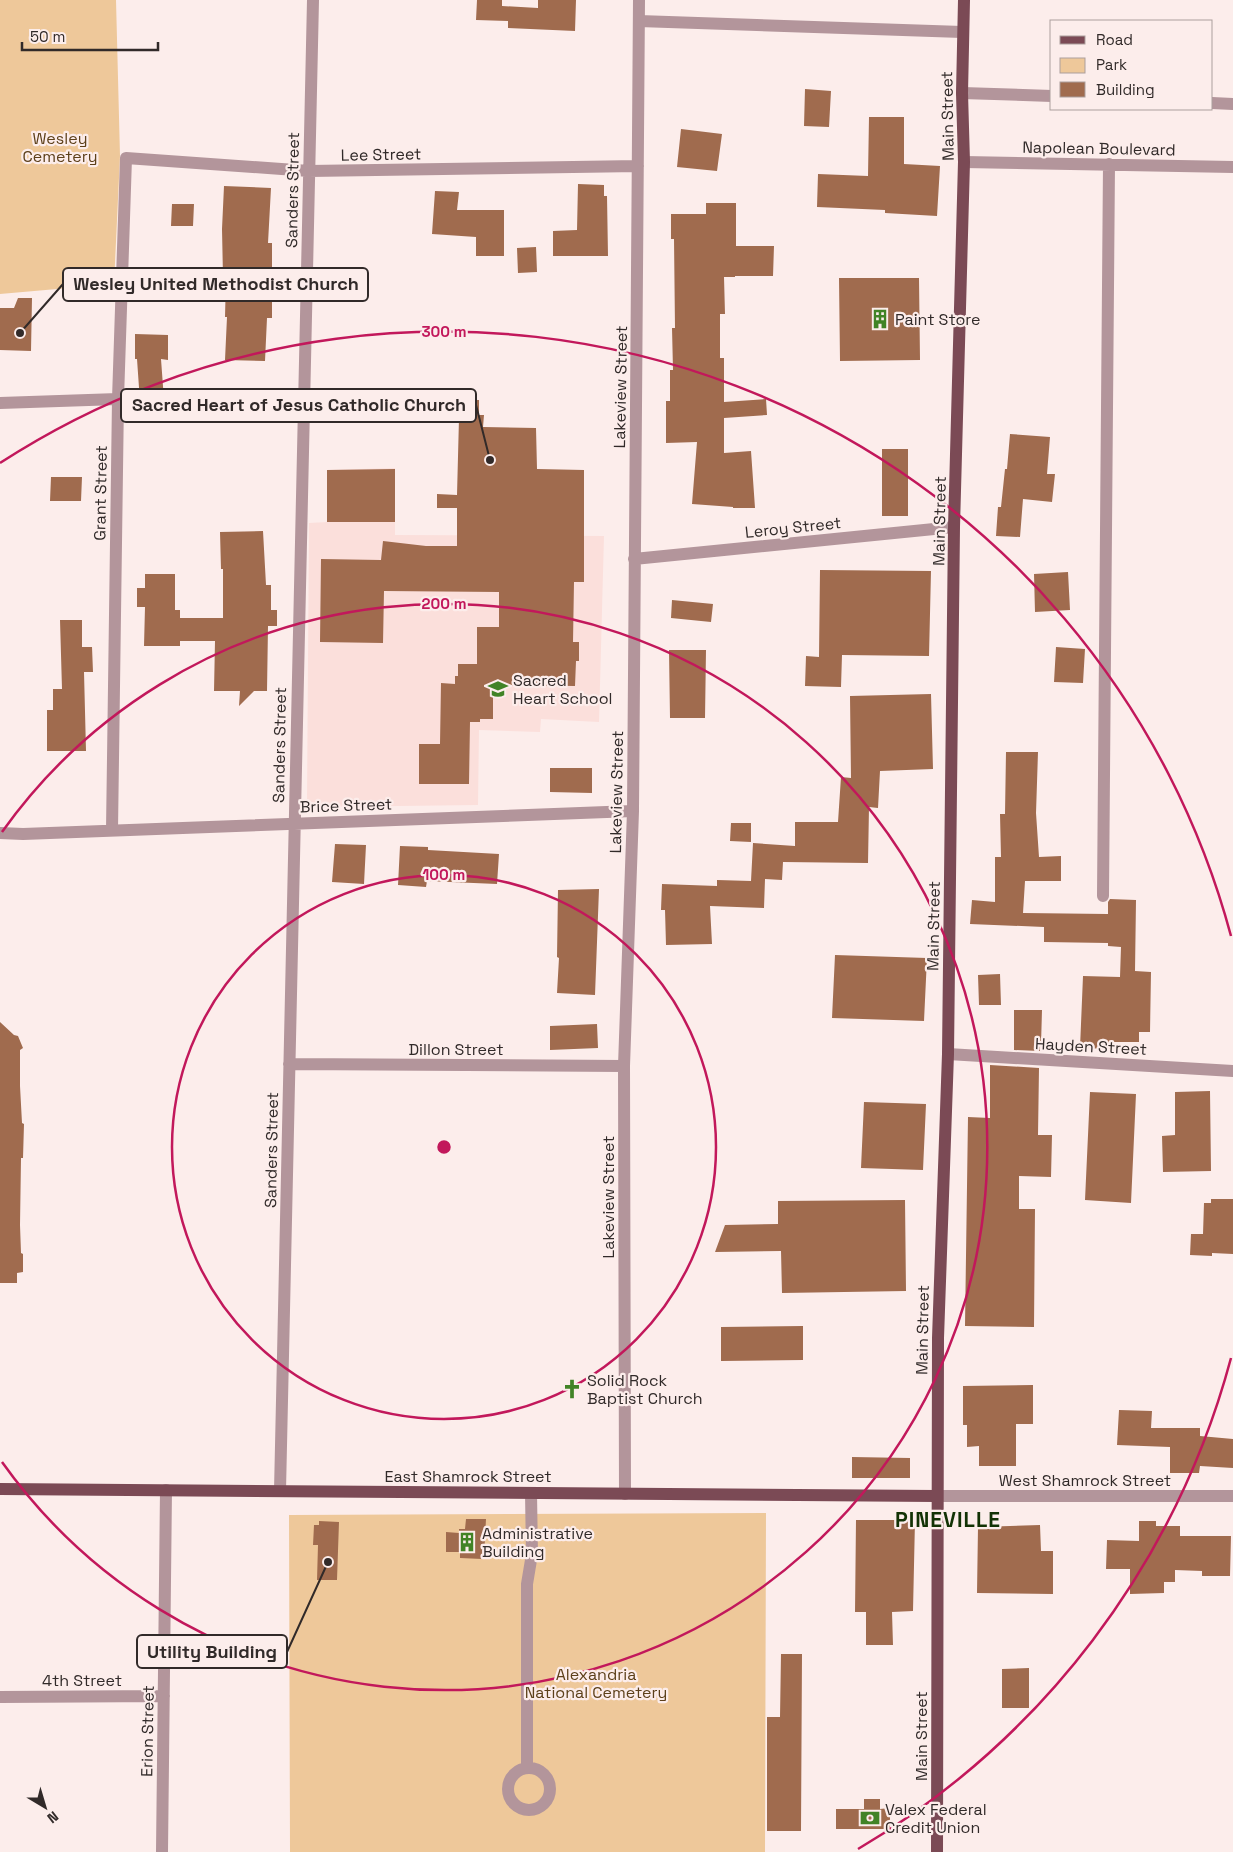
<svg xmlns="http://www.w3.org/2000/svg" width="1233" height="1852" font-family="'Space Grotesk',sans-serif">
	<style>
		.built { fill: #fbdfdb }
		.green { fill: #eec89a }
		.building { fill: #a06b4e }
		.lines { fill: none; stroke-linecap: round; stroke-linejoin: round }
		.minor { stroke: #b3959b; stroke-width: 12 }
		.major { stroke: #7b4a55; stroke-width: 12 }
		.ring { fill: none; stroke: #c2185b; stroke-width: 2.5 }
		.labels { text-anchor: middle; stroke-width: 4.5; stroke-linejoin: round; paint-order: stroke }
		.street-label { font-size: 16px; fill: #312a29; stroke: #fcedeb }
		.park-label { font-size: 16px; fill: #5d401a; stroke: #fcedeb }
		.poi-label { font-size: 16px; fill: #312a29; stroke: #fcedeb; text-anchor: start }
		.district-label { font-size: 21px; font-weight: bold; letter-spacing: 1px; fill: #123205; stroke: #fcedeb }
		.centre { fill: #c2185b; stroke: #fcedeb; stroke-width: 2.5 }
		.ring-label { font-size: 15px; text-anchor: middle; font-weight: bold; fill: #c2185b; stroke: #fcedeb; stroke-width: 4.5; stroke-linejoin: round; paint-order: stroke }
		.leader { fill: none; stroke: #312a29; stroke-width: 2 }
		.callout-dot { fill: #312a29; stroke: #fcedeb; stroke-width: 2 }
		.callout { fill: #fcedeb; stroke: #312a29; stroke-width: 2 }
		.callout-label { font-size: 18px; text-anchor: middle; font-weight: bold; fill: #312a29 }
	</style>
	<rect width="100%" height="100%" fill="#fcedeb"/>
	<!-- built -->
	<path class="built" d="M395,468V535L604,536L599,722L541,719L540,732L479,730L478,805L319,807L307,803L309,523L327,522V470Z"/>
	<!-- green -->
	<path class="green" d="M0,0H116L120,156L114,284L0,294Z
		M766,1513L765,1852H290L289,1515Z"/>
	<!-- building -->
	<path class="building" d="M477,0H502V6L538,8V0H576L575,31L508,28V21L476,20Z
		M805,89L831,91L829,127L804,126Z
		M869,117H904V164L940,166L937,216L885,213V210L817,207L818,174L868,176Z
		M681,129L722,134L717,171L677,167Z
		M578,184L604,185V196H607L608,256H553V231L577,230Z
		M224,186L271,188L268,243H272V318H267L265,361L225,360L227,317H225L226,277H223L222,229Z
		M435,191L459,192L457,210H504V256H476V237L432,234Z
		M706,203H736V246H774L773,276H735V277H724L725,314H720V358H724V402L766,399L767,415L724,418V453L751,451L755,508H733V507L692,504L697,442L666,443V401H670V370H673L672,328H675L674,239H671V214H706Z
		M172,204H194L193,226H171Z
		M536,247L537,272L518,273L517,248Z
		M839,278H919L920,360L840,361Z
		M18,298H32L31,351L0,350V308H14Z
		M135,334L168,335V360L161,359L164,400L140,402L137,359H135Z
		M436,399L479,400V415H484L483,427L536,428L537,469L584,470V582H574L573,642H579V661H576L575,686L498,685V689H493V719H480V722H470L469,784H419V744H440L441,683L455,684V676H458V664H477V627H499V592L384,591L383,643L320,642L321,559L381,560L383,541L426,546H457V508H437V494L457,495L459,418H436Z
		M1010,434L1050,437L1047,474H1055L1052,502L1023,499L1020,537L996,536L998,507H1001L1005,469H1007Z
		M882,449H908V516H882Z
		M395,469V522H327V470Z
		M51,477H82L81,501H50Z
		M263,531L266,585H271V610H277V626H268L267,691H254L239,706L240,691H214L215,641H180V646H144L145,607H137V588H145V574H175V610H180V618H223V569H221L220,532Z
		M820,570L931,571L929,656L842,655L841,687L805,686L806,656L819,657Z
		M1068,572L1070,610L1035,612L1034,574Z
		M672,600L713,604L711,622L671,618Z
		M60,620H82V647H92L93,672H84L86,751H47V710H53V689H62Z
		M1056,647L1085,649L1083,683L1054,682Z
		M669,650H706L705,718H670Z
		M931,694L933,769L880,771L878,808L869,807L868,863L783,862L782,880L765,879L764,908L710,906L712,944L666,945L665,910H661L662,884L717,886V880L751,881L753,843L795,846V822H838L841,777L851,778L850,696Z
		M1006,752H1038L1036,813L1039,857L1061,856V881H1025L1023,913L1108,914V902L1110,899L1136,900L1135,971L1151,972L1150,1032H1139V1042H1113V1049L1080,1048L1083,976L1120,977L1121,947L1108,946V943L1044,942V927L970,924L972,900L995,902V857H1001L1000,814H1005Z
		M550,768H592V793L550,792Z
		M731,823H751V842L730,841Z
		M335,844L366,845L364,884L332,882Z
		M400,846L428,847V850L499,854L497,884L427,881L426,887L398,885Z
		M599,889L595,995L557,993L559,958L557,957L558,890Z
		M835,955L927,958L924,1021L832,1018Z
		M1000,974L1001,1005H979L978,975Z
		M1014,1010H1042L1041,1045H1040V1051L1014,1050Z
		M0,1022L14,1035L18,1036L23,1048L20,1050V1086L22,1123L24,1124L23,1158H21L20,1225L21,1253L23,1254V1272L17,1273V1283H0Z
		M597,1024L598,1048L550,1050V1026Z
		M990,1065L1039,1068L1038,1135H1052L1051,1177L1019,1176V1209H1035L1034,1327L965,1326L968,1117L990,1118Z
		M1210,1091L1211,1171L1163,1172L1162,1136L1175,1135V1092Z
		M1090,1092L1136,1094L1131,1203L1085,1200Z
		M864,1102L926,1104L923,1170L861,1168Z
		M1211,1199H1233V1254L1212,1253V1256L1190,1255L1191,1234H1203L1204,1203H1211Z
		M905,1200L906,1291L782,1293L781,1251L715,1252L725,1225L778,1224V1201Z
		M803,1326V1360L721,1361V1327Z
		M1033,1385V1424H1016V1466H979V1446L967,1447V1425H963V1386Z
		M1119,1410L1152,1411L1151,1428H1200V1436L1233,1439V1468L1200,1466L1199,1473H1170V1447L1117,1445Z
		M852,1457L910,1458V1478H852Z
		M466,1519H486L484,1557H482V1559L460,1558V1552H446V1532L459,1533V1529H465Z
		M856,1520H915L913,1611L892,1612L893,1645H866V1612H855Z
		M319,1521L339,1522L337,1580H317L318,1545H313L314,1525H319Z
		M1139,1521H1156V1526H1180V1536H1231L1230,1576H1202V1571L1175,1570V1582H1164V1593L1130,1594V1569H1106L1107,1540L1139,1541Z
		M1040,1525L1041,1551H1053V1594L977,1593L978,1527Z
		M781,1654H802L801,1831H767V1717H780Z
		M1029,1668V1708H1002V1669Z
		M864,1799H880V1809L890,1808V1829H836V1809H864Z"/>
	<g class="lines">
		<!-- minor -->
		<path class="minor" d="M639,21L962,32
			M962,93L1052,96
			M1212,103L1233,104
			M964,162L1233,167
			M0,403L118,399
			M634,559L954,527
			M112,830L118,399L126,158L309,171L638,166
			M0,833L23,834L633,811
			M1103,896L1109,164
			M948,1054L1233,1071
			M289,1064L624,1066
			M280,1491L313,0
			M625,1494L624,1066L633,811L639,0
			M936,1496H1233
			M0,1697L164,1696
			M527,1768V1584L532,1554L531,1493
			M508 1789a21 21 0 1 1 42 0a21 21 0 1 1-42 0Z
			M162,1852L166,1490"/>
		<!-- major -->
		<path class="major" d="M0,1489L936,1496
			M937,1852L938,1338L948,1054L954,527L964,162L962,93L964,0"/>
	</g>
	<!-- distance rings -->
	<g class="ring">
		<circle cx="444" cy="1147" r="272"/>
		<path d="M2 832A543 543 0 1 1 2 1462"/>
		<path d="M1231 1358A815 815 0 0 1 858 1849M0 463A815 815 0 0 1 1231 936"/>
	</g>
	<!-- icons -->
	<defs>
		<symbol id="building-bare" viewBox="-9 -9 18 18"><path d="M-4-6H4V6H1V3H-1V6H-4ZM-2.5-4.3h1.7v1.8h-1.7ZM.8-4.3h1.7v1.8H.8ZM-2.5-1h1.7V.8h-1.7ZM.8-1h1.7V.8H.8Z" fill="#418326" stroke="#fcedeb" stroke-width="2.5" paint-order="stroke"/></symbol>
		<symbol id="school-bare" viewBox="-9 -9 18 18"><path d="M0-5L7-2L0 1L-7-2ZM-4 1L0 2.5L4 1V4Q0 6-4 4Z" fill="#418326" stroke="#fcedeb" stroke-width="2.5" paint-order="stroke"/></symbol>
		<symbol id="church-bare" viewBox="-9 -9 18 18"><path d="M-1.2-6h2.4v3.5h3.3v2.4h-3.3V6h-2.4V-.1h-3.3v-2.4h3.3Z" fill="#418326" stroke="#fcedeb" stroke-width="2.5" paint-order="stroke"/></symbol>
		<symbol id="bank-bare" viewBox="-9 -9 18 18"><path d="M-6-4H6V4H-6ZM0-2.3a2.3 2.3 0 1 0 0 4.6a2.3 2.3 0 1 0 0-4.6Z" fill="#418326" stroke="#fcedeb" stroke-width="2.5" paint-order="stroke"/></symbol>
	</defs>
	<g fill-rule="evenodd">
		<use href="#building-bare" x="866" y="305" width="28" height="28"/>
		<use href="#school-bare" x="484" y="675" width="28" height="28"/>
		<use href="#church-bare" x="558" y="1375" width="28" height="28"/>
		<use href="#building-bare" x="453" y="1528" width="28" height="28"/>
		<use href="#bank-bare" x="856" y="1804" width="28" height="28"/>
	</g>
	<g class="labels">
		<!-- street labels -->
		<g class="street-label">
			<text transform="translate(947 116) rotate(-91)" y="6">Main Street</text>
			<text transform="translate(1099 148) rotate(1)" y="6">Napolean Boulevard</text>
			<text transform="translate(381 154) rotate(-1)" y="6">Lee Street</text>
			<text transform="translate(292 190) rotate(-89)" y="6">Sanders Street</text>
			<text transform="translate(620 387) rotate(-89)" y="6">Lakeview Street</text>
			<text transform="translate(100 493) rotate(-89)" y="6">Grant Street</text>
			<text transform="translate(939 521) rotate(-89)" y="6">Main Street</text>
			<text transform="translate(793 527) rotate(-6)" y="6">Leroy Street</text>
			<text transform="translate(279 745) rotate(-89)" y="6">Sanders Street</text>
			<text transform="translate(616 792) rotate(-89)" y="6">Lakeview Street</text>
			<text transform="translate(346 805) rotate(-2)" y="6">Brice Street</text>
			<text transform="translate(933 926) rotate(-89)" y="6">Main Street</text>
			<text transform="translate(1091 1046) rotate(3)" y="6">Hayden Street</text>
			<text x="456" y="1055">Dillon Street</text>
			<text transform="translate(271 1150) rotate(-89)" y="6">Sanders Street</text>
			<text transform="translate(608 1197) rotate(-90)" y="6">Lakeview Street</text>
			<text transform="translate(922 1330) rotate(-89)" y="6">Main Street</text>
			<text x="468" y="1482">East Shamrock Street</text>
			<text x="1085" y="1486">West Shamrock Street</text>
			<text x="82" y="1686">4th Street</text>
			<text transform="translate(147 1731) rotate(-89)" y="6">Erion Street</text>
			<text transform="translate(921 1736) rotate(-90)" y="6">Main Street</text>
		</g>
		<!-- park labels -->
		<g class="park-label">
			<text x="60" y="144">Wesley<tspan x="60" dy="18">Cemetery</tspan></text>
			<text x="596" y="1680">Alexandria<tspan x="596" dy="18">National Cemetery</tspan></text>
		</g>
		<!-- poi labels -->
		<g class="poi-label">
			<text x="895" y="325">Paint Store</text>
			<text x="513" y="686">Sacred<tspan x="513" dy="18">Heart School</tspan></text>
			<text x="587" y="1386">Solid Rock<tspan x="587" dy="18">Baptist Church</tspan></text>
			<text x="482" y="1539">Administrative<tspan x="482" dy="18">Building</tspan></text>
			<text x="885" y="1815">Valex Federal<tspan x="885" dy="18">Credit Union</tspan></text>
		</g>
		<!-- district labels -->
		<g class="district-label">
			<text x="948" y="1527">PINEVILLE</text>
		</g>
	</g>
	<circle cx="444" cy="1147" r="8" class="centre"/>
	<g class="ring-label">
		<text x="444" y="337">300 m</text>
		<text x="444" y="609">200 m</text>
		<text x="444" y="880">100 m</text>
	</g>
	<!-- callouts -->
	<path class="leader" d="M20 333L63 284M490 460L476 405M328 1562L287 1652"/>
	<g class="callout-dot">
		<circle cx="20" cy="333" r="5"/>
		<circle cx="490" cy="460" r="5"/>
		<circle cx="328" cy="1562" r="5"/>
	</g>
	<g class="callout">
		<rect x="63" y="268" width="305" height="33" rx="5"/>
		<rect x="121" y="389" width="355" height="33" rx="5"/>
		<rect x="137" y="1635" width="150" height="33" rx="5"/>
	</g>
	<g class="callout-label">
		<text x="216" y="290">Wesley United Methodist Church</text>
		<text x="299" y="411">Sacred Heart of Jesus Catholic Church</text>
		<text x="212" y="1658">Utility Building</text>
	</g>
	<!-- legend -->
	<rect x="1050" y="20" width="162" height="90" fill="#fcedeb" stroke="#ab9f9d"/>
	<rect x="1060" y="36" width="25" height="8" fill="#7b4a55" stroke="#ab9f9d"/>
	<text x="1096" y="45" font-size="15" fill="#312a29">Road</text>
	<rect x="1060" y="58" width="25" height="15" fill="#eec89a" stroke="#ab9f9d"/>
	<text x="1096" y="70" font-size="15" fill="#312a29">Park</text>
	<rect x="1060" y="82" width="25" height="15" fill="#a06b4e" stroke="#ab9f9d"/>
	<text x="1096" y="95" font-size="15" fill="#312a29">Building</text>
	<!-- north arrow -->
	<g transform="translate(45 1807) rotate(142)" stroke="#fcedeb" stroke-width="4" paint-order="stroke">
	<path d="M0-4L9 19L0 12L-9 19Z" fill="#312a29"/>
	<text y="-8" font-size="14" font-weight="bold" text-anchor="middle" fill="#312a29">N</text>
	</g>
	<!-- scale -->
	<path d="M22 42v8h136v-8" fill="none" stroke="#312a29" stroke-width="2.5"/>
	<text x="30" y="42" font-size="15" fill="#312a29" stroke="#fcedeb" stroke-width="4" paint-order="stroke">50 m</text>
</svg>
